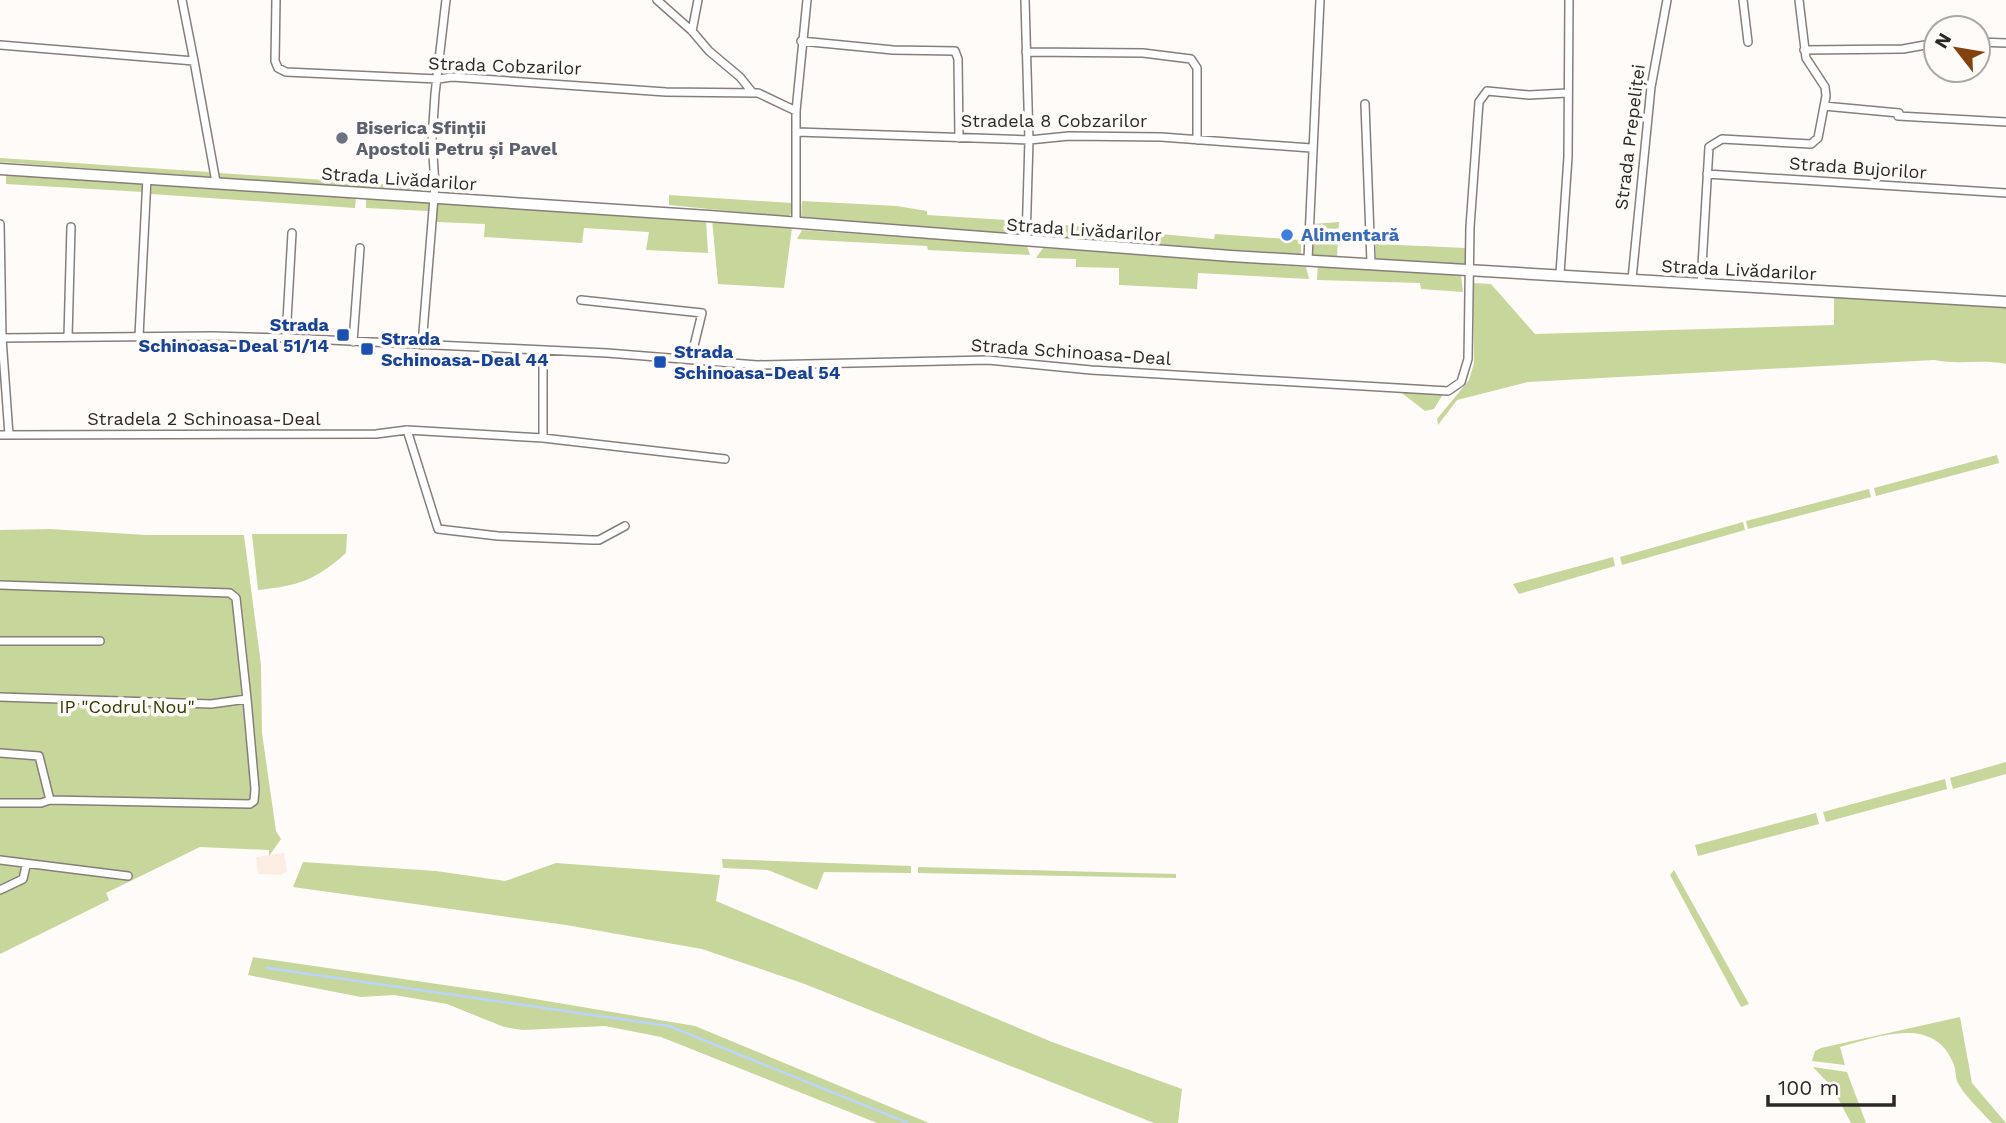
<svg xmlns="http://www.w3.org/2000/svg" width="2006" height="1123" font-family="'Work Sans',sans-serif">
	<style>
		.built { fill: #fdece2 }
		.green { fill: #c7d69a }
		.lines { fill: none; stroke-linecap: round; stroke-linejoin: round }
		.stream { stroke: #b8d5fc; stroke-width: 2.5 }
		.street-casing { stroke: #877e79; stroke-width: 10 }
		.secondary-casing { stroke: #877e79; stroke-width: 13 }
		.street { stroke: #fff; stroke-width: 7 }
		.secondary { stroke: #fff; stroke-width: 10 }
		.worship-dot { fill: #6b7280; stroke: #fffbf9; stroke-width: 2.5 }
		.shop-dot { fill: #3f7fe0; stroke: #fffbf9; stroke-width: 2.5 }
		.transit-dot { fill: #1a4fb4; stroke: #fffbf9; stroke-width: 2.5 }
		.labels { text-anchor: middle; stroke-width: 7; stroke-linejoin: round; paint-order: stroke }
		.street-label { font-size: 18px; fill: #2c2826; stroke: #fffbf9 }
		.worship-label { font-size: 18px; font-weight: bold; fill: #5b616d; stroke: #fffbf9; text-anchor: start }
		.shop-label { font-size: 18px; font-weight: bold; fill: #366cbe; stroke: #fffbf9; text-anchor: start }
		.transit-label { font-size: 18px; font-weight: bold; fill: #164399; stroke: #fffbf9; text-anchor: start }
		.park-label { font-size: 18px; fill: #313a00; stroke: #fffbf9 }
	</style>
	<rect width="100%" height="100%" fill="#fffbf9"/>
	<!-- built -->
	<path class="built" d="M284,853L287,871L281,875L258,874L256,857Z"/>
	<!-- green -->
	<path class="green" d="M0,158L209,172L210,177L0,162Z
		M6,173L144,181L143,192L6,184Z
		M219,173L428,187V193L219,178Z
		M152,182L356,196L355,208L151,194Z
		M669,195L792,203L793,211L788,217L669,205Z
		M366,197L429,201L428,211L366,208Z
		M438,200L706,220L708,253L646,250L649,232L584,228L582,243L484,237L485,224L436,222Z
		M802,201L897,206L927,211V215L1021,221L1020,235L801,219Z
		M712,219L792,228L784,288L718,284Z
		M1032,222L1214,239L1215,234L1301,240V254L1033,237Z
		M1339,222L1337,257L1312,255L1313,224Z
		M802,230L1027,246L1030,255L928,250L927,246L797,239Z
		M1376,244L1466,248V265L1376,259Z
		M1043,248L1306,267L1309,279L1198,273L1197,289L1119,285V268L1076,267V259L1036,258Z
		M1318,263L1455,271L1461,275L1463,292L1421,289L1420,283L1317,280Z
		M1473,283L1491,284L1535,334L1834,325V296L2006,306V364C1981,359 1960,365 1934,360L1528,382L1457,400L1438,425L1437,419L1469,380L1474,363Z
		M1398,390L1400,389L1443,394L1434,409L1425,411Z
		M1997,455L1999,463L1876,496L1874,488Z
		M1869,489L1871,497L1748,529L1746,521Z
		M1743,522L1745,530L1622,565L1620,557Z
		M50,529L146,535H244L261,665L262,733L276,831L281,839L269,856V850L200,847L106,893L109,900L0,954V530Z
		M252,534H347L346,553C316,580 298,586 258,590Z
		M1613,557L1615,566L1519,594L1513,584Z
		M2006,762V774L1953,789L1950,778Z
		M1945,779L1947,789L1826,822L1823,812Z
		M1816,813L1819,824L1698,856L1695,845Z
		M722,859L911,866V873L824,872L817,890L768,870L723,868Z
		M303,862L436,871L505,881L556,863L720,875L716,901L1052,1042L1182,1089L1178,1123H1154L802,983L702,949L566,925L293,887Z
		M918,867L1176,874V878L918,873Z
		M1674,870L1749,1004L1741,1007L1670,875Z
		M253,957L499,993L695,1026L929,1123H877L661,1037L605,1026L523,1030L504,1027L447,1004L394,995L361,997L248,975Z
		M1960,1017L1972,1083L2006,1123H1992L1988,1119C1978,1108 1963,1094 1957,1081C1955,1076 1956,1070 1954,1065C1935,1014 1878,1037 1840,1047L1845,1065L1812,1061L1815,1051L1821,1048Z
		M1813,1067L1847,1072L1866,1123H1851L1832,1087Z"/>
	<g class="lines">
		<!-- stream -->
		<path class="stream" d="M267,968L669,1026L908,1123"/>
		<defs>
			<path id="street" d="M182,0L194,61
				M276,0L275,61L278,68L286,72L438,79L452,77L666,92L758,93L796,111
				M657,0L692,31L709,51L740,77L752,92
				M1025,0L1029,140L1026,241
				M1743,0L1748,42
				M692,31L698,0
				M801,41L893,50L955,51L958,59L959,138
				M1978,42L2006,43
				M0,45L194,61L216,182
				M1804,50L1903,49L1936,43
				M1026,52L1143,53L1191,59L1197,68V140
				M1365,104L1371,262
				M1824,106L1899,113
				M1898,116L2006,122
				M797,132L1029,140L1069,136L1161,137L1311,148
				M1707,174L2006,193
				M796,223V111L807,0
				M0,224L2,338L9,435
				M1308,259L1320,0
				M1560,274L1568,157L1569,0
				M1632,279L1651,87L1667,0
				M1701,283L1709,147L1722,139L1811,144L1818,138L1826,96L1825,87L1806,58L1799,0
				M581,300L702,313L691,358
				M139,336L147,178
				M68,337L71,227
				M0,338L212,336L286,338L607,353L757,365L988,360L1091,370L1448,391L1461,382L1468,359L1470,227L1479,102L1487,91L1529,95L1567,93
				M286,338L292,233
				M353,342L360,248
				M422,345L435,185L432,140L435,94L446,0
				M407,430L438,529L498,536L592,540H599L625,526
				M0,435L376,434L407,430L543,438L725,459
				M543,438V351
				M0,585L230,593L236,598L247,699L211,704L0,697
				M0,641H100
				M0,753L39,756L50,800
				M0,803H41L50,800L250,804L254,801L255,789L247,699
				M0,860L128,876
				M0,890L23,879L26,866"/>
			<path id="secondary" d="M0,169L709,216L1231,256L2006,302"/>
		</defs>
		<!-- street casing -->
		<use href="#street" class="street-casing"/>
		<!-- secondary casing -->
		<use href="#secondary" class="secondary-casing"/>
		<!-- street -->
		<use href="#street" class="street"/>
		<!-- secondary -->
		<use href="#secondary" class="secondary"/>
	</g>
	<!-- markers -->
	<circle class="worship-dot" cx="342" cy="138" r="7"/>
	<circle class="shop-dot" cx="1287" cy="235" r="7"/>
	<g class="transit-dot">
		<rect x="336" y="328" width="14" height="14" rx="3.5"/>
		<rect x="360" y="342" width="14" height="14" rx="3.5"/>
		<rect x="653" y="355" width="14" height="14" rx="3.5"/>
	</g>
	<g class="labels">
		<!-- street labels -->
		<g class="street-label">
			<text transform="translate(505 66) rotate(2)" y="6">Strada Cobzarilor</text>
			<text x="1054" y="127">Stradela 8 Cobzarilor</text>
			<text transform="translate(1630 137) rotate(-83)" y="6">Strada Prepeliței</text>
			<text transform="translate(1858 168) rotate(4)" y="6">Strada Bujorilor</text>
			<text transform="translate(399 179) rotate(4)" y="6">Strada Livădarilor</text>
			<text transform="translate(1084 230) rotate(4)" y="6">Strada Livădarilor</text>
			<text transform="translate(1739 270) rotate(3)" y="6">Strada Livădarilor</text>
			<text transform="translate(1071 352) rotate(4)" y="6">Strada Schinoasa-Deal</text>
			<text x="204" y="425">Stradela 2 Schinoasa-Deal</text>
		</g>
		<!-- worship labels -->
		<g class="worship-label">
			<text x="356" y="134">Biserica Sfinții<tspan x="356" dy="21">Apostoli Petru și Pavel</tspan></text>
		</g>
		<!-- shop labels -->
		<g class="shop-label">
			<text x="1301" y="241">Alimentară</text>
		</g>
		<!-- transit labels -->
		<g class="transit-label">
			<text x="329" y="331" text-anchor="end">Strada<tspan x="329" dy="21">Schinoasa-Deal 51/14</tspan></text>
			<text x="381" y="345">Strada<tspan x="381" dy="21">Schinoasa-Deal 44</tspan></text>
			<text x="674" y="358">Strada<tspan x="674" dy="21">Schinoasa-Deal 54</tspan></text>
		</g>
		<!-- park labels -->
		<g class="park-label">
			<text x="127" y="713">IP "Codrul Nou"</text>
		</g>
	</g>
	<!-- north arrow -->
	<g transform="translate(1957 49) rotate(301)"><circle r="33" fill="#fffbf9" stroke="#aba7a5" stroke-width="2"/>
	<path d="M0-5L12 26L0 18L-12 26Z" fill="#84430e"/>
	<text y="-10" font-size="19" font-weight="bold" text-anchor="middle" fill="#2c2826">N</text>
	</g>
	<!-- scale -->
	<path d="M1768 1095v10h126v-10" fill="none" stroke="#2c2826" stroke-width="3.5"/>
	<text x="1778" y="1095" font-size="21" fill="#2c2826" stroke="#fffbf9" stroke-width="5" paint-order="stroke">100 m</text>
</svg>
